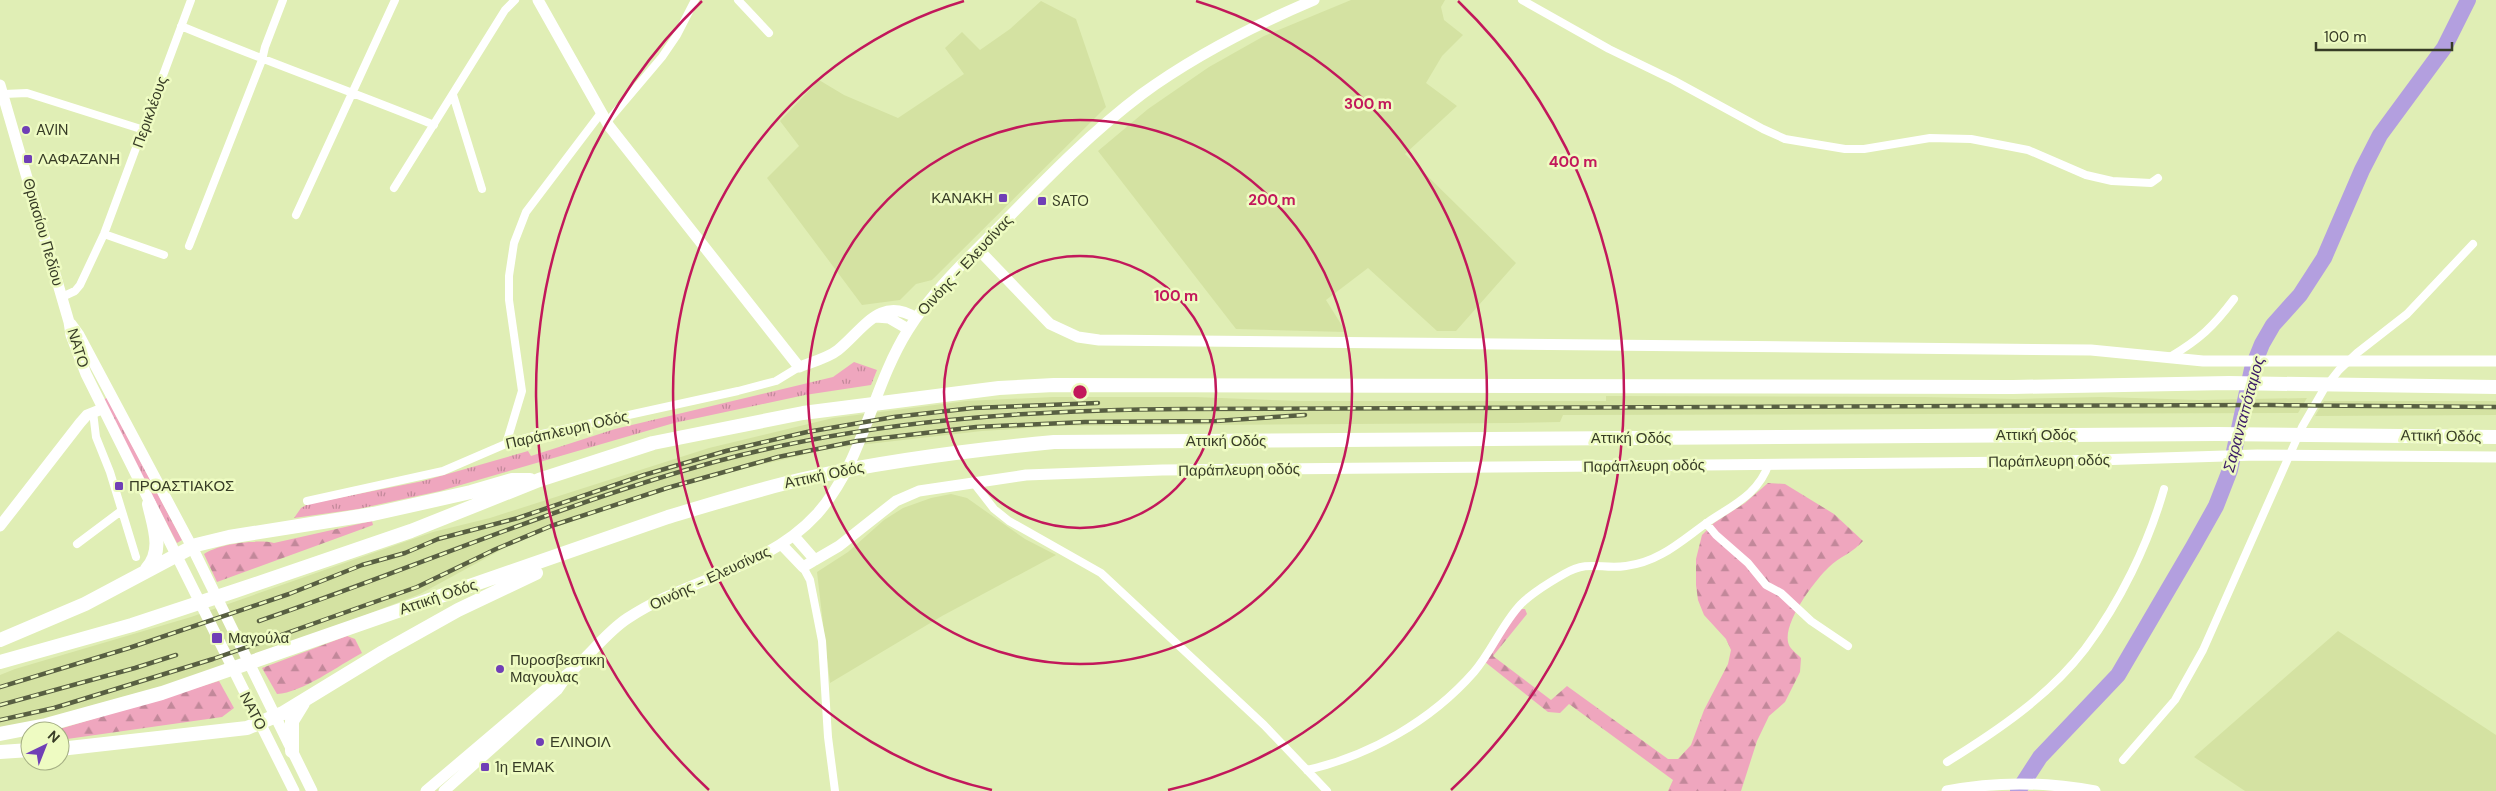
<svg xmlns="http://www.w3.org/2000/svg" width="2496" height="791" font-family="'DM Sans',sans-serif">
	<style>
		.built { fill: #d4e2a2 }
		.grass { fill: url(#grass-tufts) }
		.forest { fill: url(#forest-firs) }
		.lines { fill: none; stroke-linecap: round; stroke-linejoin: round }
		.river { stroke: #b39fdf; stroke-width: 16 }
		.street { stroke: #fff; stroke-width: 8 }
		.secondary { stroke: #fff; stroke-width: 11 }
		.highway { stroke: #fff; stroke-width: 14 }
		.rail-casing { stroke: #585f42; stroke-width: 4.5 }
		.rail { stroke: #eefbc2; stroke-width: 2.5; stroke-dasharray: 8; stroke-linecap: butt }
		.ring { fill: none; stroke: #c2185b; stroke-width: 2.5 }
		.poi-dot { fill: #703fb6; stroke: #eefbc2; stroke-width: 2 }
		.labels { text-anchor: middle; stroke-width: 5; stroke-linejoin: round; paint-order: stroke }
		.street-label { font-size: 15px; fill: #373c26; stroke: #eefbc2 }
		.poi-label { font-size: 15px; fill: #373c26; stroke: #eefbc2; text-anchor: start }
		.water-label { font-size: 16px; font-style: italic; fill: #3c1c67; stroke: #eefbc2 }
		.centre { fill: #c2185b; stroke: #eefbc2; stroke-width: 2.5 }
		.ring-label { font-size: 15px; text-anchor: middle; font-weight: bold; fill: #c2185b; stroke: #eefbc2; stroke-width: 5; stroke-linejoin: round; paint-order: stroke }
	</style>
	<defs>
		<pattern id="grass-tufts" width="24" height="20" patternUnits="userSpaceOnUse" patternTransform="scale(1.25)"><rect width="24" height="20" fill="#efa6be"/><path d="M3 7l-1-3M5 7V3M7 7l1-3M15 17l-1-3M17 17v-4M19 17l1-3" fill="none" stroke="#c2889a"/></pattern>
		<pattern id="forest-firs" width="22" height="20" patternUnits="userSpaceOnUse" patternTransform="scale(1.25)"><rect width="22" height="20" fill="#efa6be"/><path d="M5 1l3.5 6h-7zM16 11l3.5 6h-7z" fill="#c2889a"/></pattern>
	</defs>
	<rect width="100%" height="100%" fill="#e0eeb5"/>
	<!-- built -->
	<path class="built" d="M1351,0H1445L1441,7L1444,20L1463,35L1442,56L1426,83L1457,106L1405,154L1516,263L1456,331H1437L1368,268L1326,300L1346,332L1236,329L1098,151L1148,109L1209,67L1264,36Z
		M1041,1L1076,19L1106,107L932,280L916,284L900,300L862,305L767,178L799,146L780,121L819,80L844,95L898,118L964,74L945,48L962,32L980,50L1010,29Z
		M1606,396L1924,397L2015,399L2102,397L2199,400L2307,398L2298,413L1563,415L1560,422L1514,423L1059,426L982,431L833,448L712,476L587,516L521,539L420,594L306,638L143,693L30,725L0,728V675L15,669L191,617L433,532L490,518L709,448L833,418L966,401L1053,397H1195L1299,401H1606Z
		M2324,401H2496V415L2315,416Z
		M951,494L967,498L1025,539L1056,555L942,616L830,683L817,572L848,552L884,520L903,508L931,498Z
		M2338,631L2496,735V791H2245L2194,757Z"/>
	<!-- grass -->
	<path class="grass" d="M854,362L877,370L871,385L805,395L674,423L440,491L358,509L294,518L301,508L308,504L423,481L528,451L531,456L615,429L833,377Z
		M107,398L182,540L177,543L102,400Z"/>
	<!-- forest -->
	<path class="forest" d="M1768,483L1785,484L1834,514L1863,541C1854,552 1839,557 1829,567C1815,580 1778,628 1790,647C1793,651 1798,655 1801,658L1800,672L1785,702L1769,716L1757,741L1741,791H1668L1673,780L1569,704L1560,713L1548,712L1485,662L1512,617L1521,609H1525L1527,614L1493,656L1551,700L1567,686L1668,759H1678L1691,745L1704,710L1728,664L1731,650L1726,639L1704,615L1698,600L1696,585V559L1702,535L1714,523L1745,503Z
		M372,521L373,525L365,528L217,582L204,554C218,544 257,539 274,543Z
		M347,636L355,639L362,653C339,665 302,693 277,694L262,668Z
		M219,681L234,708L222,717L60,740V731H53Z"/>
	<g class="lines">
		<!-- river -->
		<path class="river" d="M2018,791L2040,757L2118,675L2193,547L2216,506L2230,470L2252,369L2262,344L2273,325L2300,295L2324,258L2362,170L2380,135L2444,48L2468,0"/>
		<!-- street -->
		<path class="street" d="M738,0L769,33
			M1522,0L1609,49L1673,80L1763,129L1785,139L1845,149H1864L1930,138L1971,139L2028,150L2086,175L2112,181L2151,183L2158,178
			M181,26C265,61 350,91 434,125
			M4,94L27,93L144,130
			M453,95L482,189
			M607,122L662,57L677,35L695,0
			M394,188L505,10L515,0
			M296,215L395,0
			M104,234L164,255
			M189,246L262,60L265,47L283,0
			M62,297L75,291L80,285L104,234L191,0
			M2170,357C2200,339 2213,327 2234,299
			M93,412L96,437L110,472L136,557
			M506,444L522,391L509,300V276L514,243L526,212L601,113
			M973,482L994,509L1009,521L1101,573L1264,725L1327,791
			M307,501L443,471L508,443L533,436L738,391L776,381L799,367
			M1706,523L1716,535L1748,563L1766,585L1781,593L1811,621L1848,646
			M77,544L121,511
			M803,567L810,580L822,641L828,737L835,791
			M2123,760L2175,700L2203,650L2302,427L2324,389L2339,370L2357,353L2407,314L2473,244
			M1947,762C1997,731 2049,696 2085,649C2120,602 2148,545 2164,489
			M1307,770C1369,756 1431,721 1474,672C1492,651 1502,624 1521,604C1533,592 1550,582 1564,574C1590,559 1601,570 1626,566C1660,562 1682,540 1708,522C1733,505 1759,494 1769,463"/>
		<!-- secondary -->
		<path class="secondary" d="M538,0L609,126L799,367C812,362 828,358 838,350C863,330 880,295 916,318
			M0,85L69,322L71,335L86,374L294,791
			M978,249L1050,324L1078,337L1099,340L2091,350L2203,361H2496
			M876,317L889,318L908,329
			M71,324L79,335L192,547L312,791
			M0,526L80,423L87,415L102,409
			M794,536L815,560
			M782,545L803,567L839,546L896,501L919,491L1026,475L1162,470L2028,462L2257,455L2496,457
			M426,791L552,684C582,669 600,636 628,618C688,578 766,570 817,514C864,461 871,389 908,330C932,292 967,259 999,227C1044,181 1090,133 1142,94C1194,56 1255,25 1314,0
			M444,791L557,690L566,677
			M1947,791C1997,781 2046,782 2095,791"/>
		<!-- highway -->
		<path class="highway" d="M147,569C164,550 154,527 149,504
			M0,640L85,604L196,545L229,537L373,514L471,492L512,480H530
			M0,662L132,625L235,591L411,531L539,480L653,443L803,413L999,388L1054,385L2013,387L2229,383L2496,387
			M0,734L46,725L162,693L668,517C715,503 761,488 808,478C889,460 971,450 1054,442L2217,434L2496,437
			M60,749L247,728L283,713L383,652L458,610L536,573
			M292,751V721L303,703
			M0,752L30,750"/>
		<defs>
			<path id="rail" d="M259,621C412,569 562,503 718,461C871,420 1028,410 1185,409L2268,405L2496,407
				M0,687L129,648L289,594L362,565L405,553L438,539L518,518L644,475L726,451L807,432L894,417L973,408L1098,403
				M0,705L135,668L176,655
				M0,720L54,708L213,659L417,587L496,549L551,526L667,488L778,457L857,441L976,427L1085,422L1216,421L1305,415"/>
		</defs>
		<!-- rail casing -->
		<use href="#rail" class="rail-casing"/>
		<!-- rail -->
		<use href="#rail" class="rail"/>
	</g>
	<!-- distance rings -->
	<g class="ring">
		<circle cx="1080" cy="392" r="136"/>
		<circle cx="1080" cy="392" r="272"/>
		<path d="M992 790A408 408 0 0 1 964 1M1196 1A408 408 0 0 1 1168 790"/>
		<path d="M709 790A544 544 0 0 1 702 1M1458 1A544 544 0 0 1 1451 790"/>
	</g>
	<!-- markers -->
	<g class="poi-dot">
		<circle cx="26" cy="130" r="5"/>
		<rect x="23" y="154" width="10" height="10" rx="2.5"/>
		<rect x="998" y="193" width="10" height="10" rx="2.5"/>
		<rect x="1037" y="196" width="10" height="10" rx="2.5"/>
		<rect x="114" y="481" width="10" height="10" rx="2.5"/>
		<rect x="211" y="632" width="12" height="12" rx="2.5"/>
		<circle cx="500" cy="669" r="5"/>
		<circle cx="540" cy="742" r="5"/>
		<rect x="480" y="762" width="10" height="10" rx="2.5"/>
	</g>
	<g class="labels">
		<!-- street labels -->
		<g class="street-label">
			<text transform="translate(150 112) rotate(-70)" y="5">Περικλέους</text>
			<text transform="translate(43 232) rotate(74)" y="5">Θριασίου Πεδίου</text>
			<text transform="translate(965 265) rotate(-47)" y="5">Οινόης - Ελευσίνας</text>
			<text transform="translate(78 348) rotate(73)" y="5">ΝΑΤΟ</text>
			<text transform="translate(567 430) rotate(-13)" y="5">Παράπλευρη Οδός</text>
			<text x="2036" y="440">Αττική Οδός</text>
			<text transform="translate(2441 436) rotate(1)" y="5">Αττική Οδός</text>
			<text x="1631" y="443">Αττική Οδός</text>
			<text x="1226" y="446">Αττική Οδός</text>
			<text transform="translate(2049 461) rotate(-1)" y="5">Παράπλευρη οδός</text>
			<text transform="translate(1644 466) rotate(-1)" y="5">Παράπλευρη οδός</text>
			<text transform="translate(1239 470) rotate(-1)" y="5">Παράπλευρη οδός</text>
			<text transform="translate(824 475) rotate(-12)" y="5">Αττική Οδός</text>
			<text transform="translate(710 578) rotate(-25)" y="5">Οινόης - Ελευσίνας</text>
			<text transform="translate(438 597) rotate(-19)" y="5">Αττική Οδός</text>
			<text transform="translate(253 711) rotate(63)" y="5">ΝΑΤΟ</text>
		</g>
		<!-- poi labels -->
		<g class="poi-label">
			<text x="36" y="135">AVIN</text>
			<text x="38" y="164">ΛΑΦΑΖΑΝΗ</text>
			<text x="993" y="203" text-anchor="end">ΚΑΝΑΚΗ</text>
			<text x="1052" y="206">SATO</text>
			<text x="129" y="491">ΠΡΟΑΣΤΙΑΚΟΣ</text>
			<text x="228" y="643">Μαγούλα</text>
			<text x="510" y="665">Πυροσβεστικη<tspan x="510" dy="17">Μαγουλας</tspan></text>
			<text x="550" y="747">ΕΛΙΝΟΙΛ</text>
			<text x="495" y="772">1η ΕΜΑΚ</text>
		</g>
		<!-- water labels -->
		<g class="water-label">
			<text transform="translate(2243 414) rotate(-75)" y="6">Σαρανταπόταμος</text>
		</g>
	</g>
	<circle cx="1080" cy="392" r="8" class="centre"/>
	<g class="ring-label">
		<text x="1368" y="109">300 m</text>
		<text x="1573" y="167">400 m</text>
		<text x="1272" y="205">200 m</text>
		<text x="1176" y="301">100 m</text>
	</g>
	<!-- north arrow -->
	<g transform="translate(45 746) rotate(43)"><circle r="24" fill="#eefbc2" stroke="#a5af84"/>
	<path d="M0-4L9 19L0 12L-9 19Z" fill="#703fb6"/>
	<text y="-8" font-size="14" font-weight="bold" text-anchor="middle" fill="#373c26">N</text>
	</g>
	<!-- scale -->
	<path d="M2316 42v8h136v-8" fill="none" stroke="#373c26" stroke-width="2.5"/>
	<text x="2324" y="42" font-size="15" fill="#373c26" stroke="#eefbc2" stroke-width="4" paint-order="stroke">100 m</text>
</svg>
